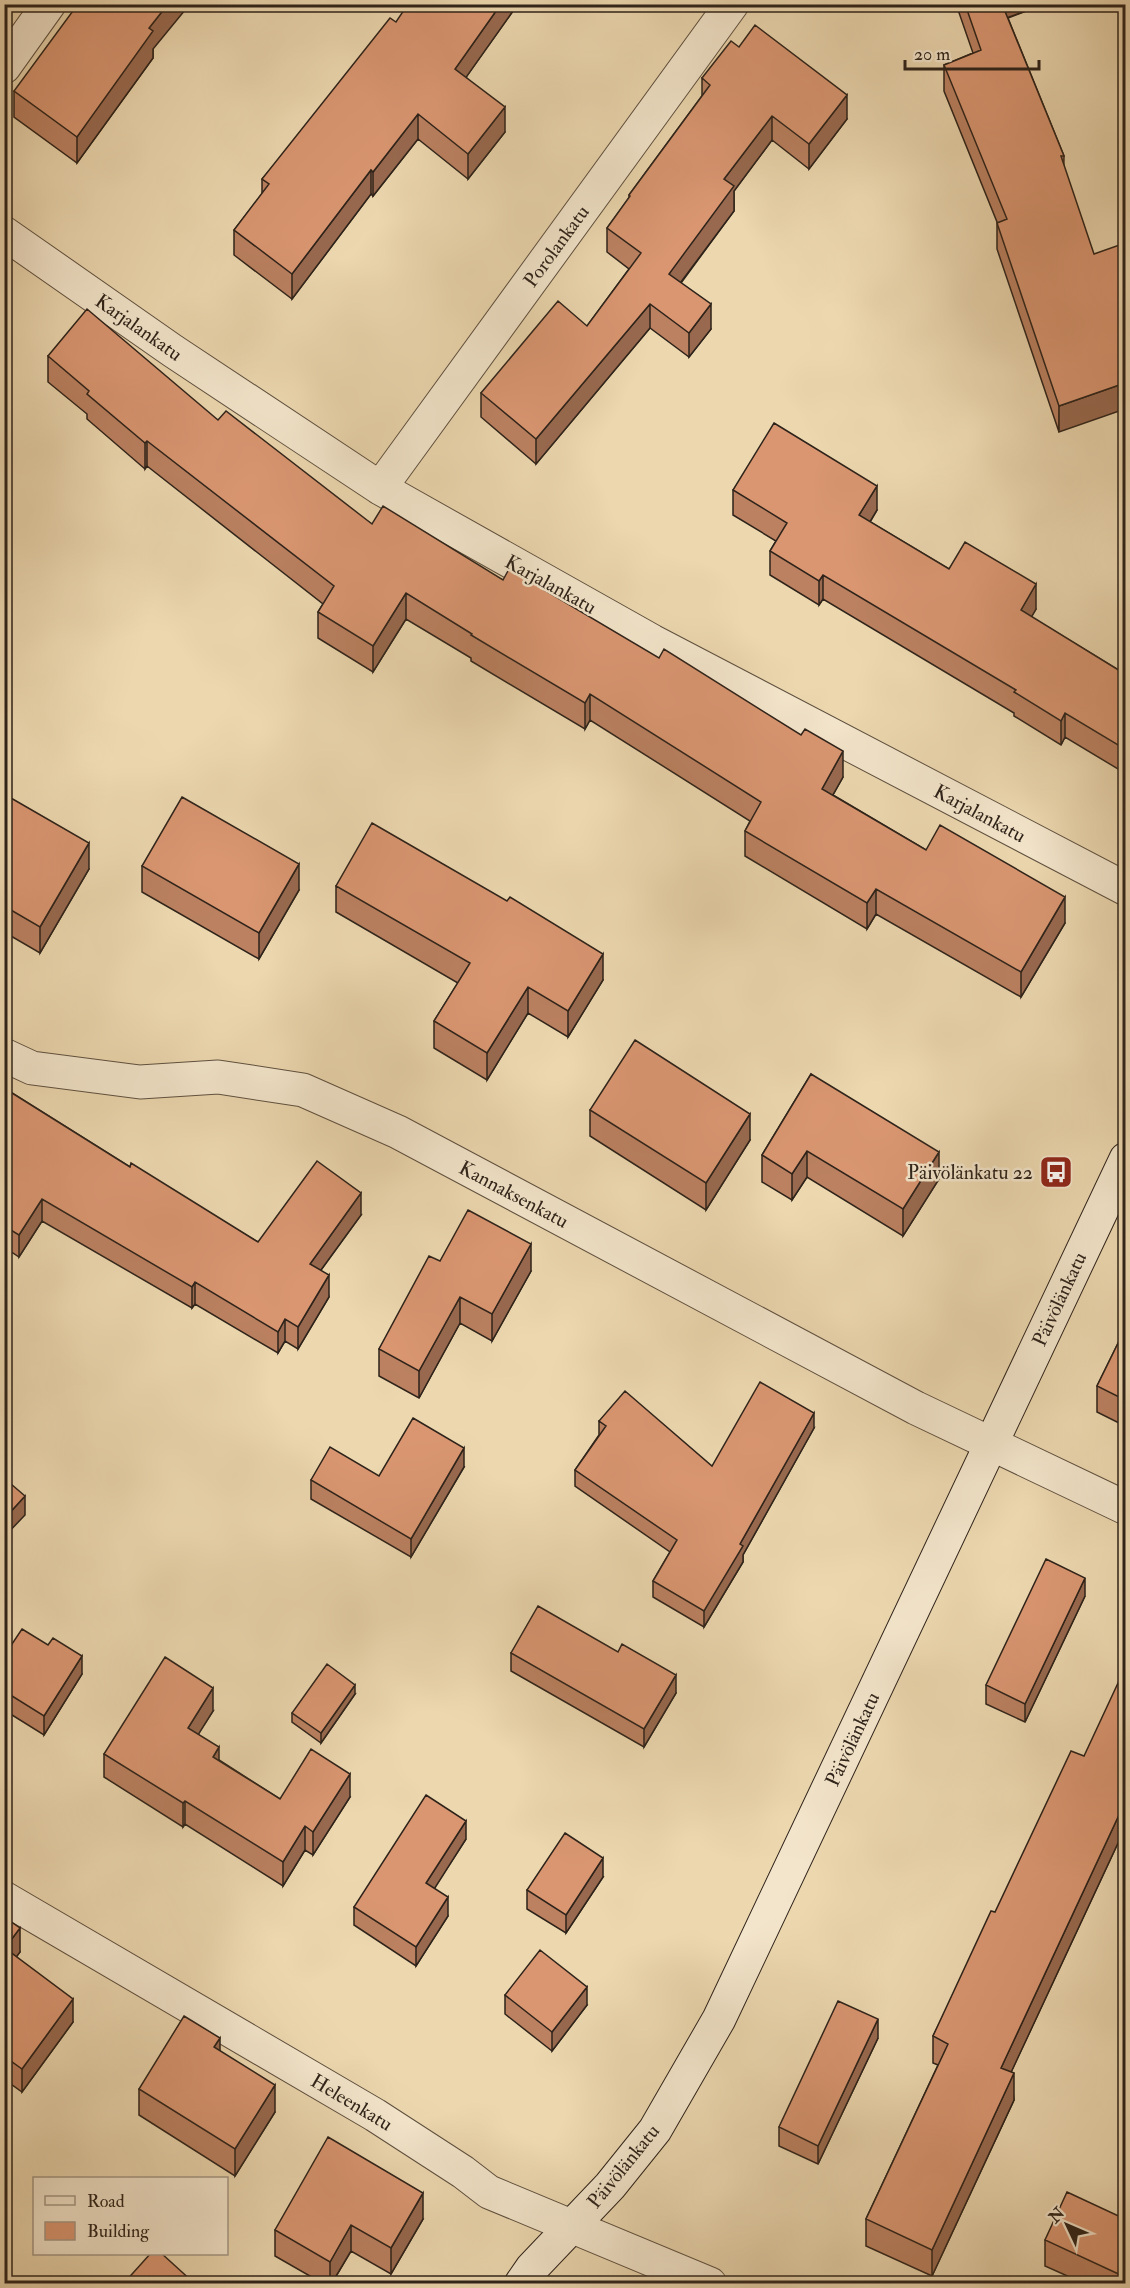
<svg xmlns="http://www.w3.org/2000/svg" width="1130" height="2288" font-family="'IM FELL Double Pica',serif">
	<style>
		.lines { fill: none; stroke-linecap: round; stroke-linejoin: round }
		.street-casing { stroke: #5e503f; stroke-width: 35 }
		.secondary-casing { stroke: #2e231a; stroke-width: 35 }
		.street { stroke: #f3e5cb; stroke-width: 33 }
		.secondary { stroke: #f3e5cb; stroke-width: 33 }
		.wall { fill: #bb8161; stroke: #2e231a; stroke-width: 1.5 }
		.shaded-wall { fill: #98694f; stroke: #2e231a; stroke-width: 1.5 }
		.building { fill: #d99671; stroke: #2e231a; stroke-width: 1.5 }
		.labels { text-anchor: middle; stroke-width: 5; stroke-linejoin: round; paint-order: stroke }
		.street-label { font-size: 20px; fill: #2e231a; stroke: #f3e5cb }
		.poi-label { font-size: 20px; fill: #2e231a; stroke: #f3e5cb; text-anchor: end }
	</style>
	<rect width="100%" height="100%" fill="#ecd7af"/>
	<filter id="stains"><feTurbulence type="fractalNoise" baseFrequency=".00333" numOctaves="4"/><feColorMatrix values="0 0 0 0 .2 0 0 0 0 .09 0 0 0 0 .02 0 0 0 .5 -.17"/></filter>
	<radialGradient id="worn" r=".72"><stop offset=".6" stop-color="#630" stop-opacity="0"/><stop offset="1" stop-color="#630" stop-opacity=".3"/></radialGradient>
	<g class="lines">
		<defs>
			<path id="street" d="M4,67L49,4
				M4,233L173,351L380,488L652,641L1126,889
				M380,488L732,4
				M4,1055L32,1068L140,1082L218,1077L303,1090L398,1132L916,1408L1126,1508
				M4,1898L375,2115L463,2172L489,2192L710,2284"/>
			<path id="secondary" d="M521,2284L532,2268L610,2186L655,2130L719,2019L1126,1159"/>
		</defs>
		<!-- street casing -->
		<use href="#street" class="street-casing"/>
		<!-- secondary casing -->
		<use href="#secondary" class="secondary-casing"/>
		<!-- street -->
		<use href="#street" class="street"/>
		<!-- secondary -->
		<use href="#secondary" class="secondary"/>
	</g>
	<!-- wall -->
	<path class="wall" d="M518,4L466,77L505,132L468,179L418,139L373,196L371,194L292,299L234,255V230L262,194V179L396,22Z
		M956,4H1045L1008,18L1064,156L1059,432L997,249V222L944,91V65L973,53Z
		M153,49V58L77,163L14,117V91Z
		M702,78L847,119L809,169L772,140L734,191V211L681,283L711,329L689,357L650,328L536,464L481,417V393L587,326L629,269L607,252V228L629,198V195L702,96Z
		M48,356L218,420L372,524L503,580L843,777L833,795L926,850L1065,923L1021,997L876,914L867,929L745,856V831L750,821L590,720L585,729L471,661V658L406,619L373,672L318,638V612L323,604L147,466L145,469L87,419V414L48,382Z
		M733,490L877,510L870,522L949,569L1036,609L1031,617L1125,674L1123,772L1065,737L1061,745L1014,716V713L823,599L819,605L770,575V551L776,541L733,515Z
		M4,794L89,869L40,953L4,932Z
		M142,866L299,890L259,959L142,892Z
		M336,886L603,980L568,1037L528,1013L487,1080L434,1048V1021L458,983L336,912Z
		M811,1074L939,1179L903,1236L807,1177L792,1200L762,1182V1155Z
		M4,1088L130,1167L258,1242L361,1215L321,1270L329,1297L298,1349L285,1341L278,1353L195,1304L192,1308L42,1221L19,1257L4,1247Z
		M590,1110L750,1140L706,1210L590,1136Z
		M440,1261L531,1271L492,1341L460,1323L419,1398L379,1376V1349Z
		M1125,1329V1426L1097,1412V1386Z
		M599,1421L712,1466L814,1428L743,1555V1562L704,1627L653,1597V1581L670,1552L575,1486V1470L599,1435Z
		M464,1467L411,1557L311,1499V1480L379,1476Z
		M1085,1596L1025,1722L986,1704V1685Z
		M511,1653L676,1693L644,1747L511,1671Z
		M4,1656L82,1674L44,1735L4,1710Z
		M355,1694L321,1743L292,1722V1713Z
		M213,1711L198,1734L219,1760L280,1799L350,1797L313,1855L305,1850L283,1886L185,1824L183,1827L104,1777V1754Z
		M1125,1828L1011,2072L1014,2100L932,2276L866,2246V2219L938,2065L933,2063V2036L995,1912Z
		M466,1839L434,1888L448,1916L416,1966L354,1925V1907Z
		M603,1877L566,1933L527,1909V1890Z
		M4,1917L20,1952L16,1957L73,2022L22,2092L4,2079Z
		M505,1995L587,2005L552,2051L505,2014Z
		M878,2038L818,2164L779,2146V2127Z
		M220,2051L275,2112L235,2176L139,2115V2089Z
		M423,2219L391,2274L351,2251L332,2283H322L275,2256V2230Z
		M1125,2219V2283H1083L1045,2266V2240Z"/>
	<!-- shaded-wall -->
	<path class="shaded-wall" d="M168,4H190L153,49V58L77,163V137L149,28Z
		M501,4H518L455,93V69Z
		M998,4H1045L998,21Z
		M847,95V119L809,169V144Z
		M505,107V132L468,179V154Z
		M418,114V139L373,196V172Z
		M772,116V140L734,191V211L669,298V274L724,179Z
		M371,170V194L292,299V274Z
		M650,304V328L536,464V439Z
		M711,304V329L689,357V333Z
		M1125,383V409L1059,432V406Z
		M147,441V466L145,469V443Z
		M877,486V510L859,540V515Z
		M823,575V599L819,605V581Z
		M1036,584V609L1021,635V610Z
		M406,593V619L373,672V646Z
		M590,694V720L585,729V703Z
		M1065,713V737L1061,745V721Z
		M1125,743V768L1123,772V748Z
		M843,751V777L822,814V789Z
		M89,843V869L40,953V927Z
		M299,864V890L259,959V933Z
		M876,889V914L867,929V903Z
		M1065,897V923L1021,997V972Z
		M603,954V980L568,1037V1011Z
		M528,987V1013L487,1080V1053Z
		M750,1114V1140L706,1210V1183Z
		M807,1151V1177L792,1200V1174Z
		M939,1152V1179L903,1236V1209Z
		M361,1193V1215L310,1285V1264Z
		M42,1199V1221L19,1257V1235Z
		M531,1244V1271L492,1341V1314Z
		M329,1275V1297L298,1349V1327Z
		M195,1282V1304L192,1308V1287Z
		M460,1297V1323L419,1398V1371Z
		M285,1319V1341L278,1353V1332Z
		M814,1413V1428L743,1555V1562L704,1627V1611L740,1544Z
		M464,1448V1467L411,1557V1539Z
		M25,1496V1515L4,1537V1519Z
		M1085,1578V1596L1025,1722V1704Z
		M82,1656V1674L44,1735V1716Z
		M676,1675V1693L644,1747V1729Z
		M355,1685V1694L321,1743V1733Z
		M213,1688V1711L188,1751V1728Z
		M219,1747V1770L213,1757Z
		M350,1774V1797L313,1855V1832Z
		M185,1801V1824L183,1827V1803Z
		M1125,1802V1828L1001,2094V2068Z
		M466,1821V1839L426,1902V1883Z
		M305,1826V1850L283,1886V1862Z
		M603,1858V1877L566,1933V1915Z
		M448,1897V1916L416,1966V1947Z
		M20,1928V1952L5,1972V1948Z
		M587,1987V2005L552,2051V2032Z
		M73,1999V2022L22,2092V2069Z
		M878,2019V2038L818,2164V2146Z
		M220,2038V2065L214,2047Z
		M1014,2073V2100L932,2276V2250Z
		M275,2085V2112L235,2176V2149Z
		M423,2193V2219L391,2274V2248Z
		M351,2225V2251L332,2283H330V2262Z"/>
	<!-- building -->
	<path class="building" d="M78,4H168L149,28L153,31L77,137L14,91Z
		M408,4H501L455,69L505,107L468,154L418,114L373,172L371,170L292,274L234,230L269,184L262,179L390,18L396,22Z
		M965,4H1002L1064,156H1061L1094,254L1125,243V383L1059,406L997,223L1007,219L944,65L981,50Z
		M755,25L847,95L809,144L772,116L724,179L734,186L669,274L711,304L689,333L650,304L536,439L481,393L558,301L587,326L641,253L607,228L630,196L629,195L710,85L702,78L731,41L739,47Z
		M87,309L218,420L226,411L372,524L383,506L503,580L509,569L659,658L664,649L801,735L805,729L843,751L822,789L926,850L940,825L1065,897L1021,972L876,889L867,903L745,831L761,802L590,694L585,703L471,635L472,634L406,593L373,646L318,612L334,586L147,441L145,443L87,394L89,391L48,356Z
		M774,423L877,486L859,515L949,569L965,542L1036,584L1021,610L1125,674V743L1123,748L1065,713L1061,721L1014,692L1016,690L823,575L819,581L770,551L787,523L733,490Z
		M4,794L89,843L40,927L4,906Z
		M182,797L299,864L259,933L142,866Z
		M372,823L507,901L510,897L603,954L568,1011L528,987L487,1053L434,1021L470,963L336,886Z
		M635,1040L750,1114L706,1183L590,1110Z
		M811,1074L939,1152L903,1209L807,1151L792,1174L762,1155Z
		M4,1088L130,1167L131,1163L258,1242L317,1161L361,1193L310,1264L329,1275L298,1327L285,1319L278,1332L195,1282L192,1287L42,1199L19,1235L4,1226Z
		M468,1210L531,1244L492,1314L460,1297L419,1371L379,1349L429,1256L440,1261Z
		M1125,1329V1400L1097,1386Z
		M760,1382L814,1413L740,1544L743,1546L704,1611L653,1581L677,1540L575,1470L606,1426L599,1421L625,1391L712,1466Z
		M413,1418L464,1448L411,1539L311,1480L330,1447L379,1476Z
		M4,1478L25,1496L4,1519Z
		M1046,1559L1085,1578L1025,1704L986,1685Z
		M538,1606L618,1652L622,1644L676,1675L644,1729L511,1653Z
		M22,1629L48,1645L53,1638L82,1656L44,1716L4,1691V1656Z
		M165,1657L213,1688L188,1728L219,1747L213,1757L280,1799L311,1749L350,1774L313,1832L305,1826L283,1862L185,1801L183,1803L104,1754Z
		M327,1664L355,1685L321,1733L292,1713Z
		M1125,1668V1802L1001,2068L1014,2073L932,2250L866,2219L948,2044L933,2036L991,1911L995,1912L1071,1751L1084,1756Z
		M426,1795L466,1821L426,1883L448,1897L416,1947L354,1907Z
		M565,1833L603,1858L566,1915L527,1890Z
		M4,1917L20,1928L5,1948L73,1999L22,2069L4,2056Z
		M540,1950L587,1987L552,2032L505,1995Z
		M838,2001L878,2019L818,2146L779,2127Z
		M184,2016L220,2038L214,2047L275,2085L235,2149L139,2089Z
		M328,2137L423,2193L391,2248L351,2225L330,2262L275,2230Z
		M1067,2192L1125,2219V2277L1045,2240Z
		M151,2253H161L194,2283H124Z"/>
	<!-- icons -->
	<defs>
		<symbol id="bus-square" viewBox="-11 -11 22 22"><rect x="-9" y="-9" width="18" height="18" rx="4" fill="#8f2418" stroke="#f3e5cb"/><path d="M-5-6H5V4H4V6H2V4H-2V6H-4V4H-5ZM-3.5-4V0h7V-4ZM-3.5 1.2v1.5H-2V1.2ZM2 1.2v1.5H3.5V1.2Z" fill="#fff"/></symbol>
	</defs>
	<g fill-rule="evenodd">
		<use href="#bus-square" x="1037" y="1153" width="38" height="38"/>
	</g>
	<g class="labels">
		<!-- street labels -->
		<g class="street-label">
			<text transform="translate(556 246) rotate(-54)" y="7">Porolankatu</text>
			<text transform="translate(139 327) rotate(35)" y="7">Karjalankatu</text>
			<text transform="translate(551 584) rotate(29)" y="7">Karjalankatu</text>
			<text transform="translate(980 813) rotate(28)" y="7">Karjalankatu</text>
			<text transform="translate(514 1194) rotate(28)" y="7">Kannaksenkatu</text>
			<text transform="translate(1059 1299) rotate(-65)" y="7">Päivölänkatu</text>
			<text transform="translate(852 1739) rotate(-65)" y="7">Päivölänkatu</text>
			<text transform="translate(352 2102) rotate(31)" y="7">Heleenkatu</text>
			<text transform="translate(623 2166) rotate(-51)" y="7">Päivölänkatu</text>
		</g>
		<!-- poi labels -->
		<g class="poi-label">
			<text x="1033" y="1179">Päivölänkatu 22</text>
		</g>
	</g>
	<!-- margin -->
	<rect width="1130" height="2288" fill="none" stroke="#ecd7af" stroke-width="24"/>
	<rect x="6" y="6" width="1118" height="2276" fill="none" stroke="#2e231a" stroke-width="3"/>
	<rect x="12" y="12" width="1106" height="2264" fill="none" stroke="#2e231a" stroke-width="1.5"/>
	<!-- legend -->
	<rect x="33" y="2177" width="195" height="78" fill="#f3e5cb" stroke="#a49784" stroke-width="1.5"/>
	<rect x="45" y="2196" width="30" height="9" fill="#f3e5cb" stroke="#a49784" stroke-width="1.5"/>
	<text x="87" y="2207" font-size="18" fill="#2e231a">Road</text>
	<rect x="45" y="2222" width="30" height="18" fill="#d99671" stroke="#a49784" stroke-width="1.5"/>
	<text x="87" y="2237" font-size="18" fill="#2e231a">Building</text>
	<!-- north arrow -->
	<g transform="translate(1067 2225) rotate(314)" stroke="#f3e5cb" stroke-width="4.5" paint-order="stroke">
	<path d="M0-4.5L10 22L0 15L-10 22Z" fill="#2e231a"/>
	<text y="-9" font-size="16" font-weight="bold" text-anchor="middle" fill="#2e231a">N</text>
	</g>
	<!-- scale -->
	<path d="M905 60v9h134v-9" fill="none" stroke="#2e231a" stroke-width="3"/>
	<text x="914" y="60" font-size="18" fill="#2e231a" stroke="#f3e5cb" stroke-width="4.5" paint-order="stroke">20 m</text>
	<rect width="100%" height="100%" filter="url(#stains)"/>
	<rect width="100%" height="100%" fill="url(#worn)"/>
</svg>
